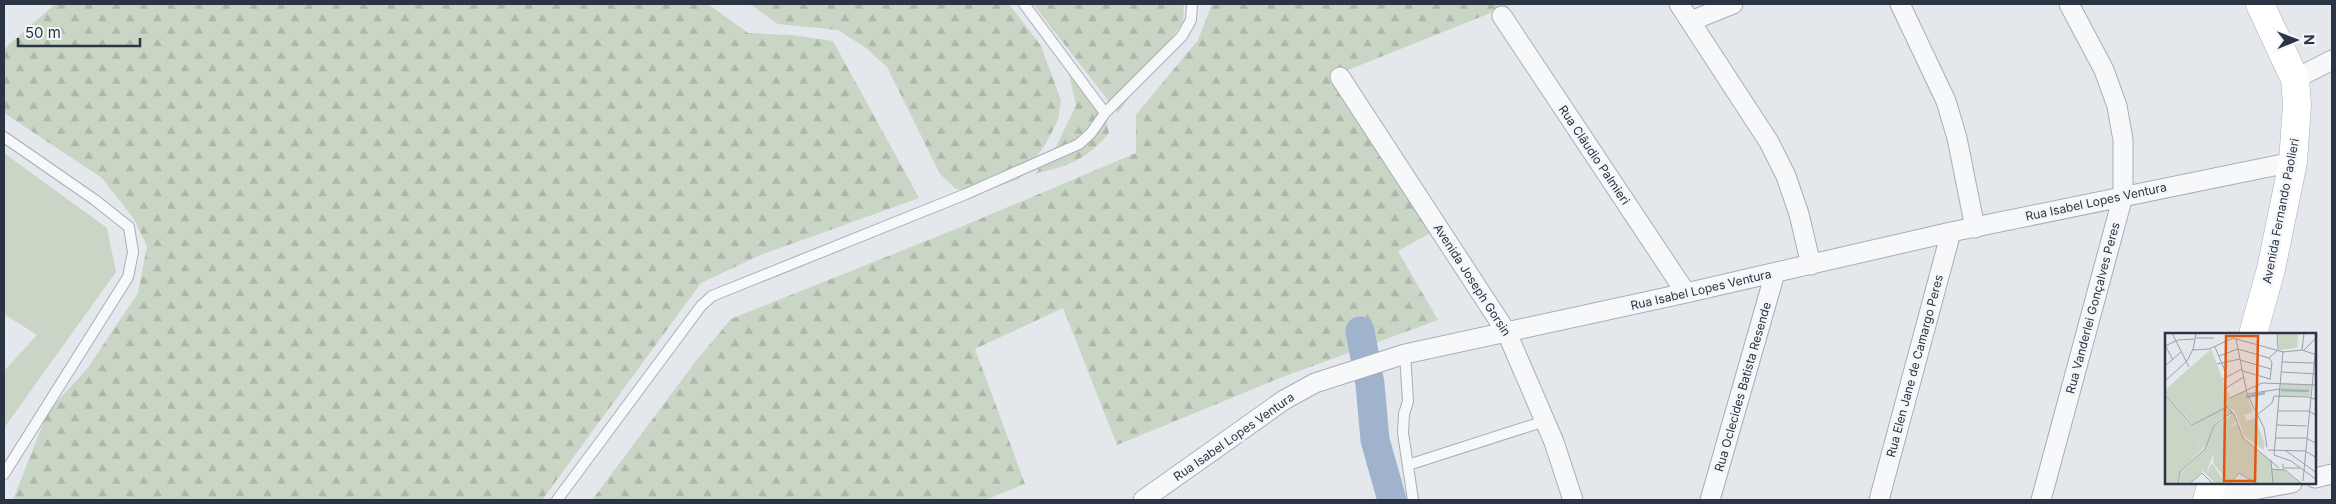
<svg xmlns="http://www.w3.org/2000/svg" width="2336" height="504" font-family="Inter,sans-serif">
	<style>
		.green { fill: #c9d6c5 }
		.forest { fill: url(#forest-firs) }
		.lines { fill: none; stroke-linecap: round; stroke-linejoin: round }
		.river { stroke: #9fb4cc; stroke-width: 29 }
		.service-casing { stroke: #a9aeb7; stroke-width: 12 }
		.minor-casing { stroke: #a9aeb7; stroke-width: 21 }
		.secondary-casing { stroke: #a9aeb7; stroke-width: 29 }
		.service { stroke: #f7f8fa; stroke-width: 10 }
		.minor { stroke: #f7f8fa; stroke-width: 19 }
		.secondary { stroke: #fff; stroke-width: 28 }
		.labels { text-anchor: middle; stroke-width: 5; stroke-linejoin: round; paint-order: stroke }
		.street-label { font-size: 12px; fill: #2b3445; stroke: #f4f6f9 }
		.inset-river { fill: none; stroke: #9fb4cc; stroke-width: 2.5 }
		.inset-road { fill: none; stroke: #9a9fa9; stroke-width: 1 }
		.view { fill: #df570f; fill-opacity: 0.15; stroke: #df570f; stroke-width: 2.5 }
		.inset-edge { fill: none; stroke: #2b3445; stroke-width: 2.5 }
	</style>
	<defs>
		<pattern id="forest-firs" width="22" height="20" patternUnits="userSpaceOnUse" patternTransform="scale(1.25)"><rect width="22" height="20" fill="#c9d6c5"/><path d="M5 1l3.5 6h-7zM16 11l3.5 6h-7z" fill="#adb8ab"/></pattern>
	</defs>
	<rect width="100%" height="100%" fill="#e4e7ec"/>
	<!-- green -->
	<path class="green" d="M4,153L107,228L116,272L4,428V371L37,335L4,314Z"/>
	<!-- forest -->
	<path class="forest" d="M55,4H708L748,33L792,35L833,41L919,198L758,256L701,283L542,500H13L48,411L87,369L138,293L147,246L134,219L102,178L4,113V49Z
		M750,4H1009L1041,46L1061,100L1058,120L1045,145L1019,179L985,191L967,192L955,188L940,174L887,67L866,48L838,30L778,24Z
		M1033,4H1184L1183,22L1118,113Z
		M1212,4H1513L1338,74L1432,232L1398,251L1438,320L1280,378L1117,445L1063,308L975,349L1025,484L985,500H592L696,361L731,319L956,229L1136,153V115L1198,40Z
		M1067,65L1105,115L1109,133C1087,160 1067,166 1035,174L1057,145L1076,105Z"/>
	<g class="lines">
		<!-- river -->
		<path class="river" d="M1360,331L1370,384L1375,440L1392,500"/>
		<defs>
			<path id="service" d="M1024,4L1105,113
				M4,137L95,200L129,227L133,252L128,277L4,474
				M1405,354L1408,401L1404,414L1403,433L1413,500
				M1408,465L1545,421
				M557,500L701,306L712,296L966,194L1079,144L1091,133L1105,113L1182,36L1191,20L1192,4"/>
			<path id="minor" d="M1679,4L1769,142L1786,176L1799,214L1811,265
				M1900,4L1946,101L1957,138L1975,228
				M1502,16L1686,293
				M1691,21L1733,4
				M1340,77L1507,333L1554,442L1573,500
				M2295,79L2332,60
				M2315,478L2332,474
				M2208,498L2292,483
				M1143,500L1284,400L1315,383L1405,354L1686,293L1951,232L2293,162
				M1710,500L1775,273
				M1879,500L1951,232
				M2041,500L2123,196V140L2117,106L2104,70L2069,4"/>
			<path id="secondary" d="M2253,334L2271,269L2293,162L2297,105L2295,79L2260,4
				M2207,500L2212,483"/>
		</defs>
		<!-- service casing -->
		<use href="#service" class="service-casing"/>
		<!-- minor casing -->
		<use href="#minor" class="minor-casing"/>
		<!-- secondary casing -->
		<use href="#secondary" class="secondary-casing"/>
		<!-- service -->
		<use href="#service" class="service"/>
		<!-- minor -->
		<use href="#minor" class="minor"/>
		<!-- secondary -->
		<use href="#secondary" class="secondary"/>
	</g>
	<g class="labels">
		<!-- street labels -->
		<g class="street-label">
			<text transform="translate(1594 155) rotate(56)" y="4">Rua Clãudio Palmieri</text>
			<text transform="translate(2096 202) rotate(-12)" y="4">Rua Isabel Lopes Ventura</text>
			<text transform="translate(2281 211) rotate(-79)" y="4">Avenida Fernando Paolieri</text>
			<text transform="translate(1472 280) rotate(57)" y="4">Avenida Joseph Gorsin</text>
			<text transform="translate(1701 290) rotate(-13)" y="4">Rua Isabel Lopes Ventura</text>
			<text transform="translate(2093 308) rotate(-75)" y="4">Rua Vanderlei Gonçalves Peres</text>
			<text transform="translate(1915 366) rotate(-75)" y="4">Rua Elen Jane de Camargo Peres</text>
			<text transform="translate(1743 387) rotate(-74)" y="4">Rua Oclecides Batista Resende</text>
			<text transform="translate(1234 437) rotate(-35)" y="4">Rua Isabel Lopes Ventura</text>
		</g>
	</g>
	<!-- overview -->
	<g transform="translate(2165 333)">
		<rect width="151" height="151" fill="#e4e7ec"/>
		<path d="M116,51H146L145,63H114ZM22,105L31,106L34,113L0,142V124ZM47,130L55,142L63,151H50L46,146L41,141Z" fill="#c9d6c5"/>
		<path d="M113,0H133L132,15L114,17ZM46,16L65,65L80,59L88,79L79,82L82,88L90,85L100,111L98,117L79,103L70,78L63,74L28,91L0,61V57ZM0,63L27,93L59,74L68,79L71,89L62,96L72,91L77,105L106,128L107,151H93L74,139L64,150L49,131L48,121L41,141L38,138L23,151H14L16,140L40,116L50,93L67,82L63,81L49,92L42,111L15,139L12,151H0V142L34,111L31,106L22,105L0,124ZM106,136L119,137L136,151H108Z" fill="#c9d6c5"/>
		<path class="inset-river" d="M116,57L144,58M81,64L100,60"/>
		<path class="inset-road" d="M7,0L24,34M31,0L28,17L44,16L68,5L118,19L137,17L152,22M30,5H49M71,6L82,61L99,95L102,114M0,12L8,27M0,13L13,7L29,6M50,14L62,43M137,17L139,0M139,17L151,5M118,18L109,122L126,128L152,147M54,23L73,16L104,25M104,25L113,17L112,0M104,25L107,29L105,47M75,27L106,36M117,29L149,30M52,31L75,26M0,33L16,19M78,38L105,46M116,39L152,41M58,46L77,36M0,48L22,28L28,16M61,55L79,44M82,61L115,56M0,62L27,92L62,74L69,81L78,105L114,135M65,65L97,50L152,52M113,78H144L152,83M93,81L107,70L109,63L143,64L152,67M111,92L142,93M110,105H141L152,111M103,117L140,118L152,125M121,118L152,140M106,127L108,151M118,131V135H135M106,136L120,137L137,151M138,148L152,2M13,151L15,139L40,116L49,93L67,79M24,151L37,140L48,151M65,151L74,140L92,151"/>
		<path class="view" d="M61,3H93L90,148H59Z"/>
		<rect width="151" height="151" class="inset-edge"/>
	</g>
	<!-- border -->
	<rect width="2336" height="504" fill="none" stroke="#2b3445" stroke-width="10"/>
	<!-- north arrow -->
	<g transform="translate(2296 40) rotate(89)" stroke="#f4f6f9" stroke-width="4" paint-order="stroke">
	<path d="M0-4L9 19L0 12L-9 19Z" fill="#2b3445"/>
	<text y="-8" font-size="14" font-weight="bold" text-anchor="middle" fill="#2b3445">N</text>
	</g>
	<!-- scale -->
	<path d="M18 38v8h122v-8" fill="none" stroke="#2b3445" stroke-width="2.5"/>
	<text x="25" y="38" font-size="15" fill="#2b3445" stroke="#f4f6f9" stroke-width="4" paint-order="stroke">50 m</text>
</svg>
